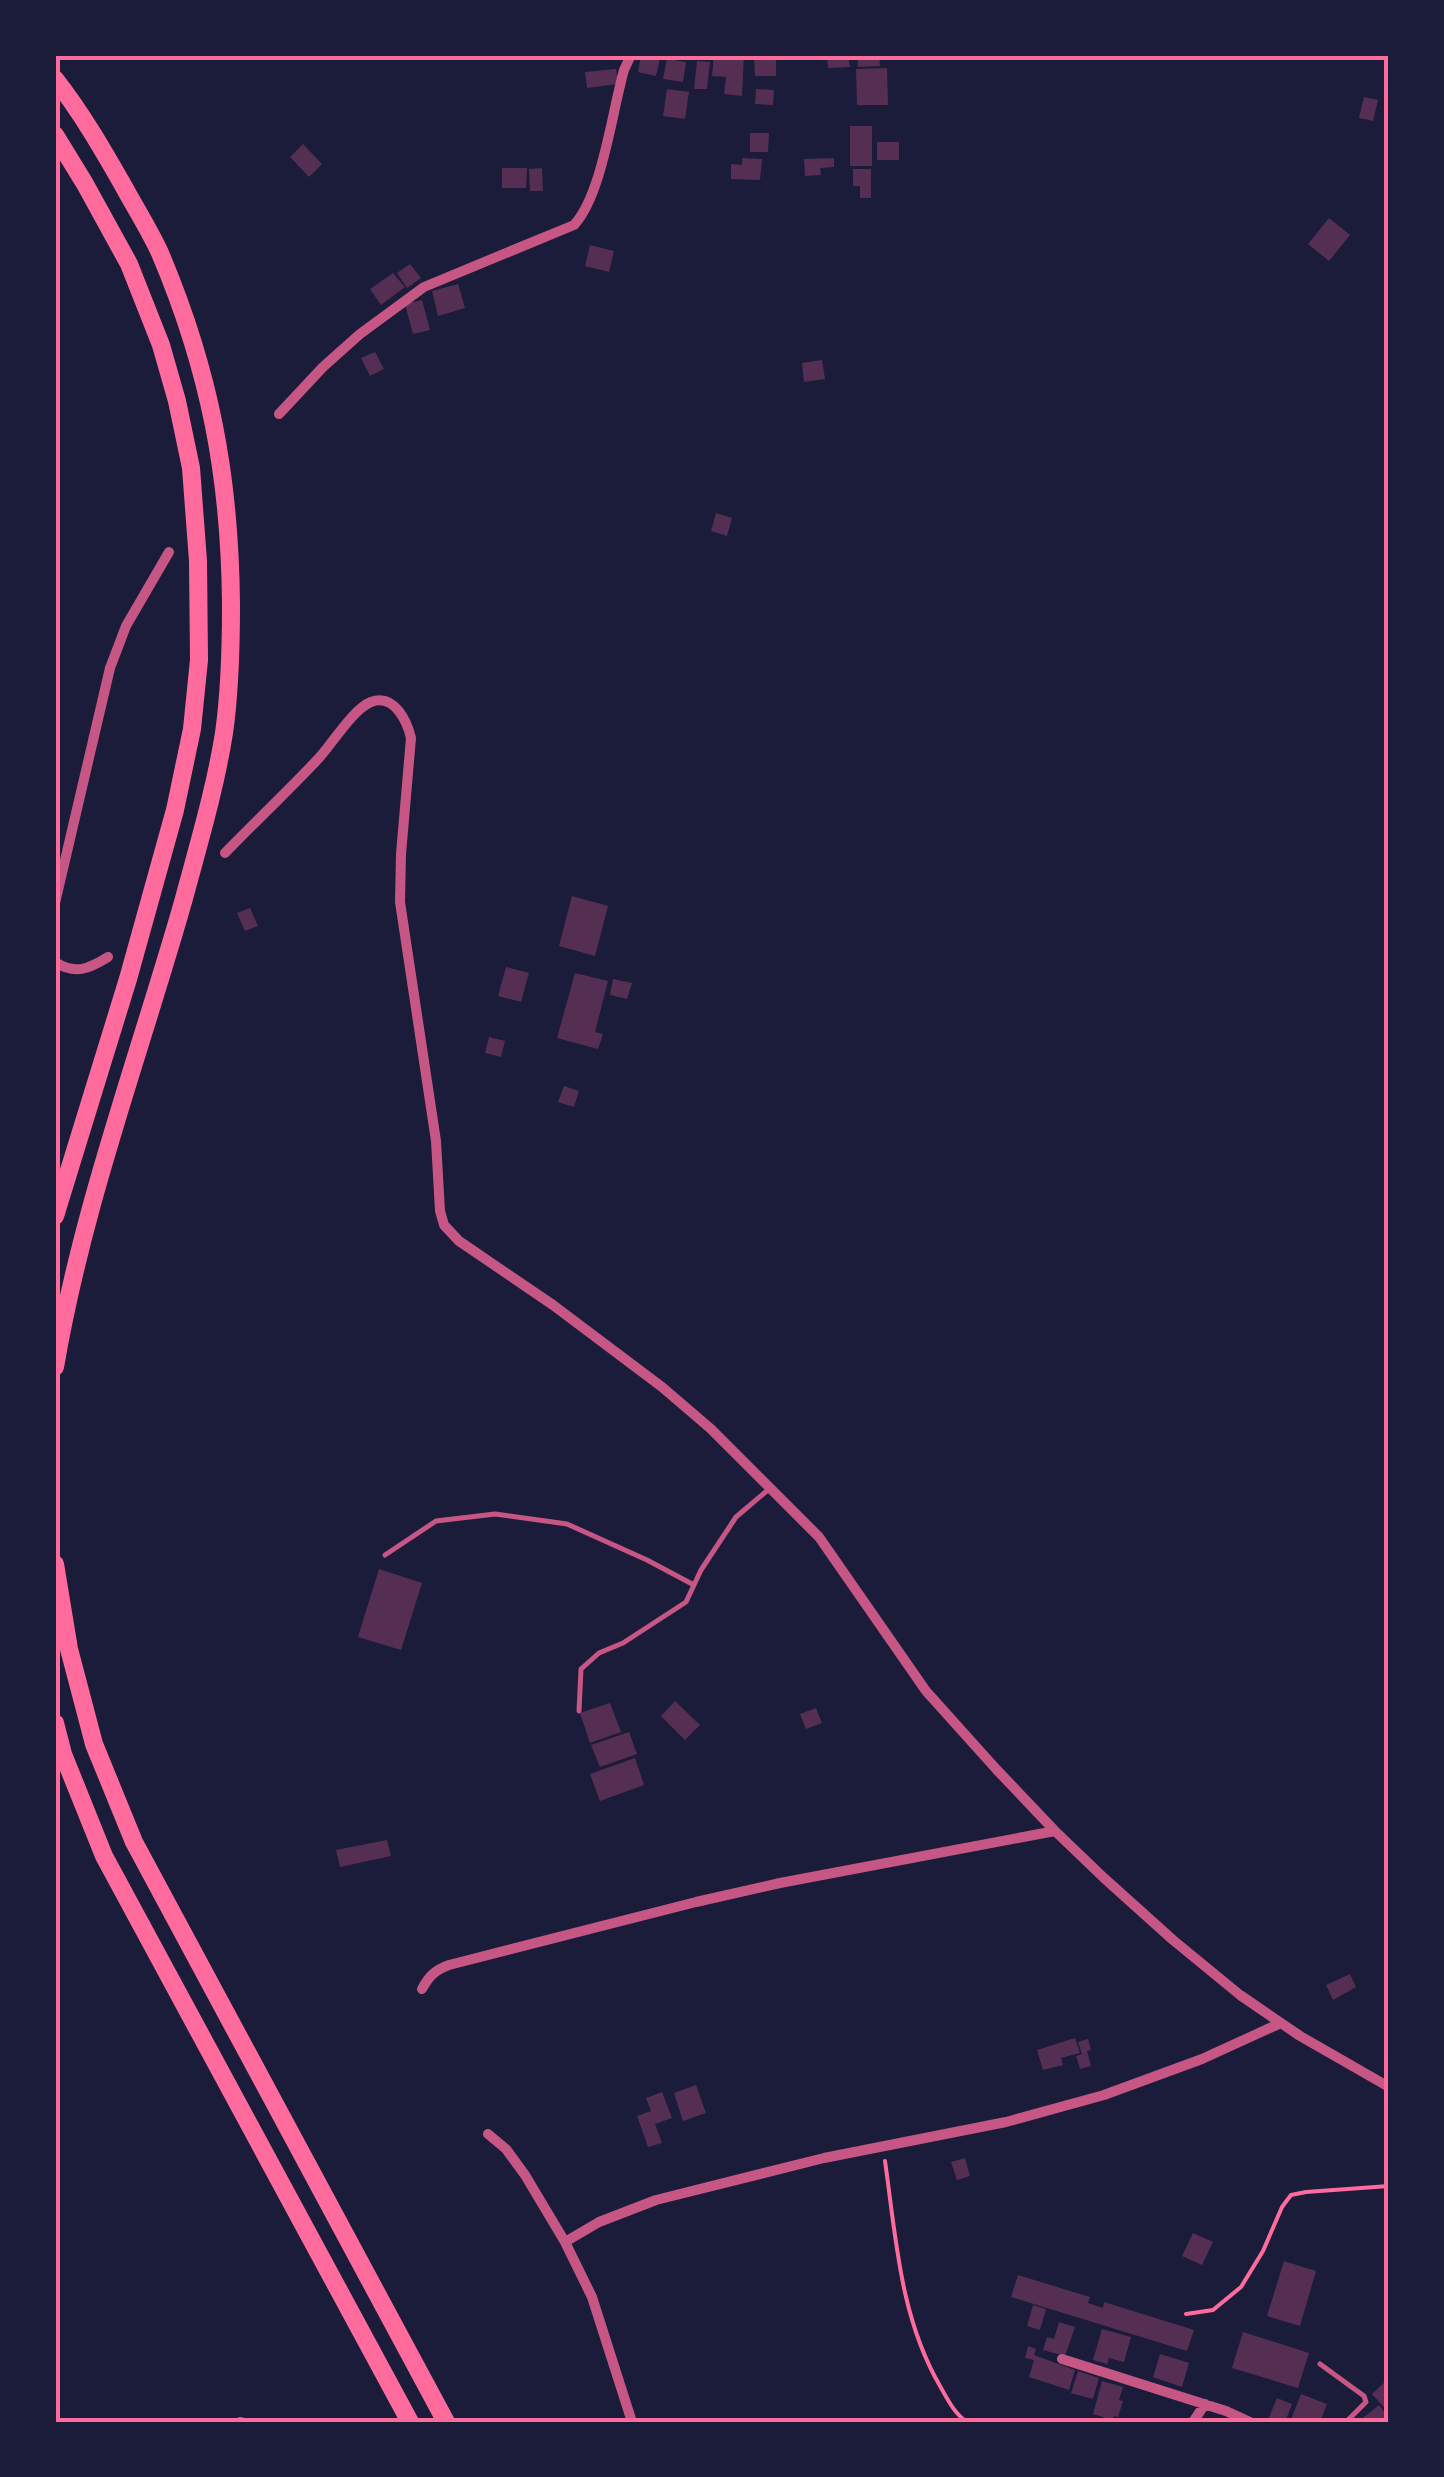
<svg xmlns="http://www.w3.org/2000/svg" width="1444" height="2477" font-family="'Fira Sans',sans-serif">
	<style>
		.building { fill: #542f53 }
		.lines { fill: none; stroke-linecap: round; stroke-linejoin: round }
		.path { stroke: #ff6b9d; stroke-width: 4 }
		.service { stroke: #c65784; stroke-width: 5 }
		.minor { stroke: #c65784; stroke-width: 10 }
		.primary { stroke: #ff6b9d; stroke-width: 18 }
		.neatline { fill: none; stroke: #ff6b9d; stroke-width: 4 }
	</style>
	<rect width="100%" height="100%" fill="#1b1b3a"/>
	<!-- building -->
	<path class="building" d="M641,55L660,58L656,76L638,72Z
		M714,55H744L742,96L724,94L726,77L712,76Z
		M754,55H776V76H755Z
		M827,55H848L850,67L828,68Z
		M857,55H879L880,66L858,67Z
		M667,59L686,62L683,82L663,79Z
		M697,61L710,62L707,89H694Z
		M887,68L888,105H857L856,69Z
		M616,69L618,84L587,88L585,72Z
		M667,89L689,92L685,119L663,116Z
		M756,89L774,90L773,105L755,104Z
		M1364,97L1378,100L1373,121L1359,118Z
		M850,126H872V166H850Z
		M750,133H769L768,152H750Z
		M877,142H899V160H877Z
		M303,144L322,164L309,177L290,157Z
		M742,158L762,159L760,180L731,179V164L742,165Z
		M834,158V167L820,168L821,175L805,176L804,159Z
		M502,168H527L526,188H502Z
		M542,168L543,191H530L529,169Z
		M853,169H871V198H860V186H853Z
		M1329,218L1350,235L1329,261L1308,244Z
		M590,245L614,251L609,272L585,266Z
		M410,264L421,278L407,288L397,273Z
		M393,273L405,287L381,305L370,289Z
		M458,284L465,308L438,316L432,291Z
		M422,300L430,330L413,334L405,304Z
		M375,352L384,369L370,376L361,358Z
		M822,360L825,379L804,382L802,363Z
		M716,513L732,518L727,536L711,531Z
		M572,896L608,906L595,956L559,946Z
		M250,908L258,926L245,931L237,913Z
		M506,967L529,973L521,1002L498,996Z
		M575,973L608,981L595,1032L603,1034L598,1049L557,1038Z
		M613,979L632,983L627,999L610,995Z
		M489,1037L505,1041L501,1057L485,1053Z
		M564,1086L579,1091L574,1107L558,1102Z
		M379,1569L422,1583L401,1650L358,1637Z
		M675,1701L700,1725L685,1740L661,1716Z
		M610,1703L621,1732L590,1743L580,1713Z
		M816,1708L822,1723L806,1729L800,1714Z
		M629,1732L637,1754L600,1767L591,1745Z
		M635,1758L644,1785L600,1801L590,1774Z
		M387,1840L391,1856L340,1867L336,1850Z
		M1350,1974L1356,1987L1333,2000L1326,1985Z
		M1075,2038L1080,2053L1061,2058L1063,2065L1043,2070L1037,2050Z
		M1088,2039L1091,2050L1087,2051L1091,2066L1080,2069L1076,2056L1082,2054L1078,2042Z
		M696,2085L706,2113L683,2121L674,2093Z
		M662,2092L672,2118L655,2124L662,2143L648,2147L637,2116L651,2111L646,2098Z
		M965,2158L970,2176L957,2180L951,2162Z
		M1193,2233L1213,2242L1202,2265L1182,2256Z
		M1284,2261L1316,2271L1300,2326L1267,2316Z
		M1018,2275L1090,2297L1088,2303L1103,2308L1104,2302L1194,2330L1187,2351L1011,2297Z
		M1033,2305L1046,2309L1040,2330L1027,2326Z
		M1059,2322L1075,2327L1065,2356L1043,2350L1047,2337L1054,2339Z
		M1102,2329L1131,2337L1124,2362L1109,2358L1107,2364L1093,2360Z
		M1243,2332L1309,2353L1298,2388L1232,2368Z
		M1028,2346L1036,2349L1034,2355L1075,2370L1069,2390L1029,2377L1034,2360L1025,2358Z
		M1160,2354L1189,2363L1182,2387L1153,2377Z
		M1078,2371L1099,2378L1093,2399L1071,2393Z
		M1389,2378V2413L1372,2394Z
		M1102,2381L1123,2387L1119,2400L1123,2401L1118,2417L1114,2416L1112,2420L1093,2414Z
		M1301,2394L1327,2404L1320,2422H1290Z
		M1277,2398L1292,2404L1285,2422H1267Z
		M1379,2405L1389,2418V2422H1358Z"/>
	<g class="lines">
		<!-- path -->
		<path class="path" d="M885,2161C896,2238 900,2317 940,2386C948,2400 954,2413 967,2422
			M1186,2314L1213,2310L1241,2287L1263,2251L1282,2207L1291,2195L1306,2192L1389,2186"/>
		<!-- service -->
		<path class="service" d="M385,1555L436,1521L495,1514L567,1524L647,1560L694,1585
			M579,1711L581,1669L599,1653L623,1643L686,1602L701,1570L736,1517L769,1489
			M1320,2364L1364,2396L1366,2402L1346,2422"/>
		<!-- minor -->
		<path class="minor" d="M279,414L323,367L360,334L424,287L574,225C602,195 612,112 624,70L631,55
			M225,853C256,821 288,791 318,759C332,744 353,709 371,702C394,693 407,721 411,738L401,854L400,902L436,1141L440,1211L444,1225L459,1241L553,1305L662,1387L711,1429L819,1537L926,1691L997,1770L1055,1831L1104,1878L1173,1940L1240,1995L1300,2036L1389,2087
			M55,903L110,668L126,626L169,552
			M55,962C75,975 89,969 108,957
			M422,1989C429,1976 435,1970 449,1965L696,1902L780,1883L1055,1831
			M488,2134L506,2149L525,2175L565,2242L592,2297L632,2422
			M565,2242L599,2222L656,2200L824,2158L1006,2122L1104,2095L1202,2059L1281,2023
			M1062,2359L1226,2411L1250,2422
			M240,2422H241
			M1193,2422L1205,2404"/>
		<!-- primary -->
		<path class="primary" d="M55,79C81,112 103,150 124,187C136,209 150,231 160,253C210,371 230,477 231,605C231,648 230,691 224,733C215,790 198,846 183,902C139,1056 82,1208 55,1367
			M55,135L85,184L129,264L161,345L177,401L191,468L198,561L199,660L192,729L175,810L128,979L55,1216
			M55,1564L69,1649L94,1744L134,1842L446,2422
			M55,1723L63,1754L104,1856L410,2422"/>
	</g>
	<!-- border -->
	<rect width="1444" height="2477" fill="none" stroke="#1b1b3a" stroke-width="115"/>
	<rect x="58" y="58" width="1328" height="2362" class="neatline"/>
</svg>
